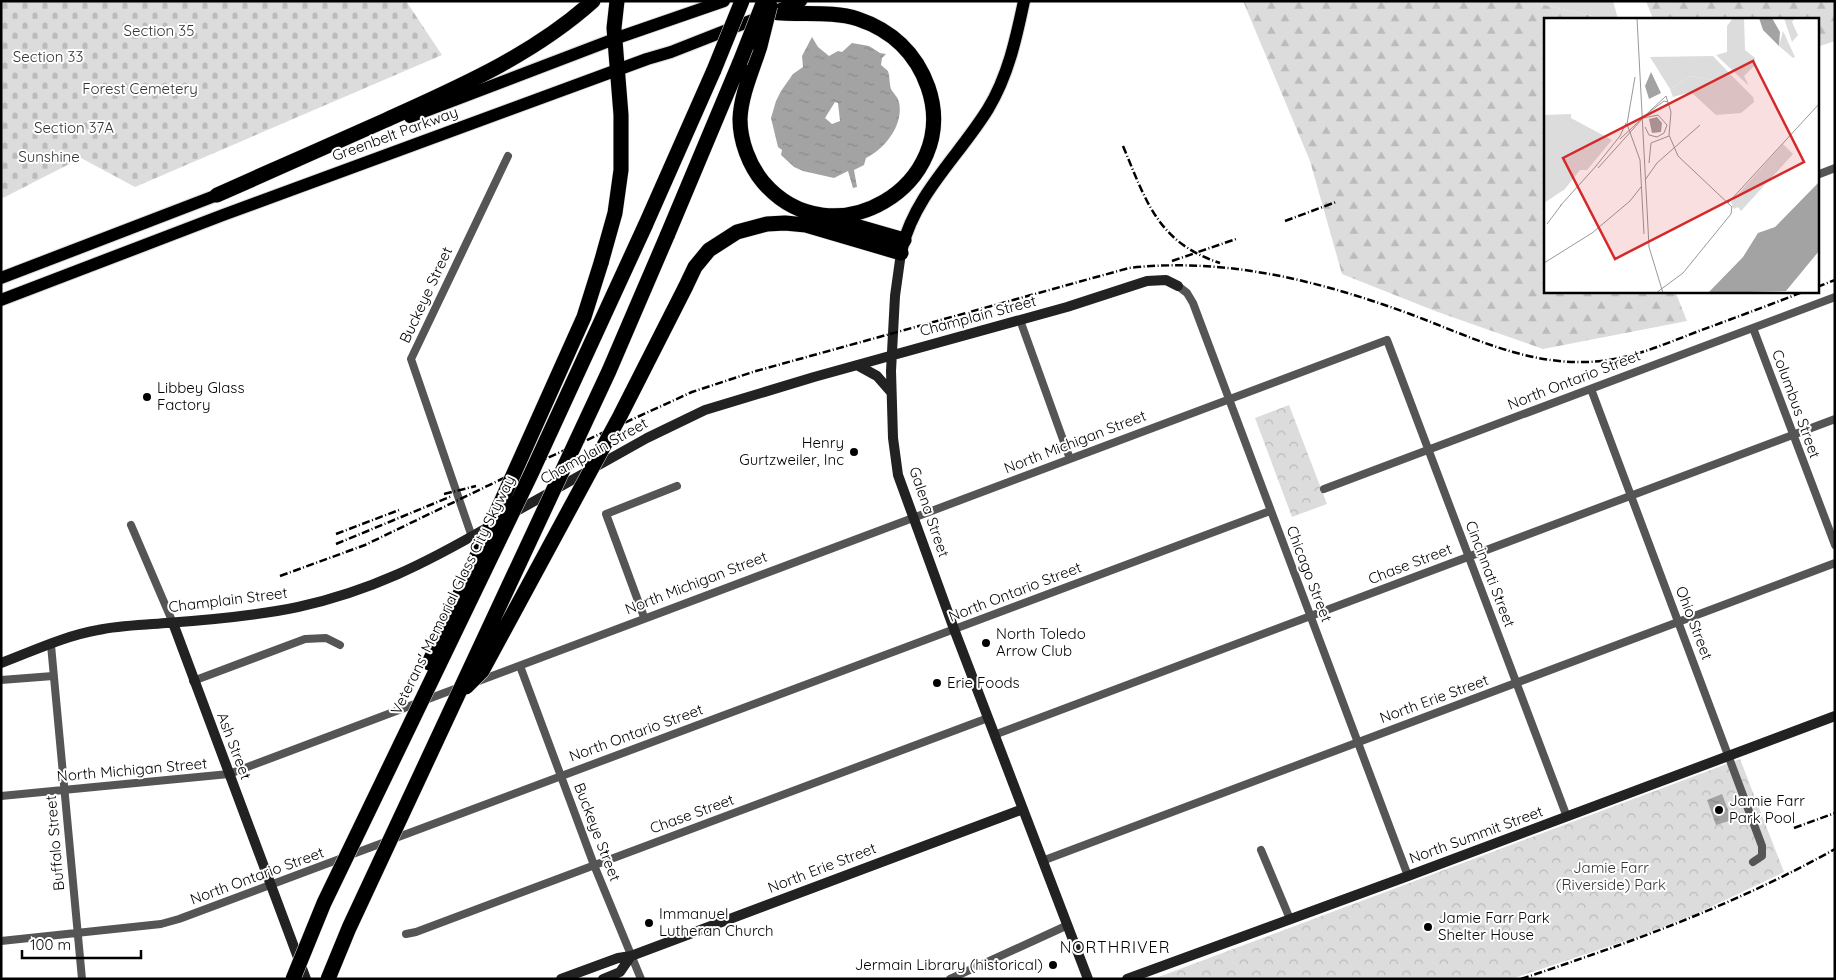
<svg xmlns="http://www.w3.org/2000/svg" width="1836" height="980" font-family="Quicksand,sans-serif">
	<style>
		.grass { fill: #dcdcdc }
		.forest { fill: url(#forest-firs) }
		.cemetery { fill: url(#cemetery-stones) }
		.park { fill: url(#park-crowns) }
		.water { fill: url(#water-ripples); fill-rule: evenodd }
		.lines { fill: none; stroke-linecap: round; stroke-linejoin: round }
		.primary-casing { stroke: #dbdbdb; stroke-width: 14 }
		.highway-casing { stroke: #dbdbdb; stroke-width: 16 }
		.street { stroke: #555; stroke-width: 8 }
		.secondary { stroke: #222; stroke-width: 10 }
		.primary { stroke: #000; stroke-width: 12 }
		.highway { stroke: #000; stroke-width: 15 }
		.rail { stroke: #000; stroke-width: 2.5; stroke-dasharray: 8 2.5 1 2.5; stroke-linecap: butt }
		.highway-bridge-casing { stroke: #dbdbdb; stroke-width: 16; stroke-linecap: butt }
		.highway-bridge { stroke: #000; stroke-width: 15 }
		.poi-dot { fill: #000; stroke: #fff; stroke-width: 2 }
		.labels { text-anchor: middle; stroke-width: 4; stroke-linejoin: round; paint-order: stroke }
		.park-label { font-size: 15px; fill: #333; stroke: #fff }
		.street-label { font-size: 15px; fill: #000; stroke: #fff }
		.poi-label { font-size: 15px; fill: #000; stroke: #fff; text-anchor: start }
		.neighbourhood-label { font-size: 16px; letter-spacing: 1px; fill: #000; stroke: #fff }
		.inset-road { fill: none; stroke: #999; stroke-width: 1 }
		.view { fill: #d62828; fill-opacity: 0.15; stroke: #d62828; stroke-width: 2.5 }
		.inset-edge { fill: none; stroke: #000; stroke-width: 2.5 }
	</style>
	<defs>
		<pattern id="forest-firs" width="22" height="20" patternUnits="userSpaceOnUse" patternTransform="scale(1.25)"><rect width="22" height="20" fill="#dcdcdc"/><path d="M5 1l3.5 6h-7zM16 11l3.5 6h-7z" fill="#bbb"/></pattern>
		<pattern id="cemetery-stones" width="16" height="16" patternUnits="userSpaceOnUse" patternTransform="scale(1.25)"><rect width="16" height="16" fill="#dcdcdc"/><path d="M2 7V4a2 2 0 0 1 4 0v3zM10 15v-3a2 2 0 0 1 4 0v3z" fill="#bbb"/></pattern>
		<pattern id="park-crowns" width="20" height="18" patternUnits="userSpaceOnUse" patternTransform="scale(1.25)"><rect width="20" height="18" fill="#dcdcdc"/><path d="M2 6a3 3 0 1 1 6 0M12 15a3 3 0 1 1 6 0" fill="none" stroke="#bbb"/></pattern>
		<pattern id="water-ripples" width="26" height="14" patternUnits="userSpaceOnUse" patternTransform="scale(1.25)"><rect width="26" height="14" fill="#a3a3a3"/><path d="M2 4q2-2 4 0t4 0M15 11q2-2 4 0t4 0" fill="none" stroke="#8b8b8b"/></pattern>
	</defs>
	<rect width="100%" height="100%" fill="#fff"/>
	<!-- grass -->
	<path class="grass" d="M1526,1H1613L1618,19H1606Z"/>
	<!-- forest -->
	<path class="forest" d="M1243,1H1526L1606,19H1545V291H1675L1687,321L1543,349L1435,311L1342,274L1310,161Z
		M1646,1H1835V41L1817,47V19H1653Z"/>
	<!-- cemetery -->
	<path class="cemetery" d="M1,1H406L442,55L135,187L81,158L1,199Z"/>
	<!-- park -->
	<path class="park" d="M1289,405L1327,504L1292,517L1255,418Z
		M1740,759L1784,872L1698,913L1640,936L1511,979H1153Z"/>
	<!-- water -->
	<path class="water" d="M812,37L818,47L829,56L838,51L842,52L852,43L869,46L880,53L886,54L882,58L881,65L888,71C890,77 889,82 891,89C893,93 898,97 899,102C904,125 885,149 866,158L864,165L854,170L857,187L853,188L848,171L834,178L803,171L794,167L781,155L782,150L778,147L771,118L776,101L781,91L793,74L803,67L802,56ZM835,102L838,103L840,121L832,124L825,118Z
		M1722,794L1732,820L1716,825L1707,800Z"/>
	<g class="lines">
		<defs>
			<path id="primary" d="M410,117L617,38L724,1
				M902,248C916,193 959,156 988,109C1008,76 1016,39 1024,1
				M1,278L225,192
				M1,300L223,215L647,59L671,52L801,1"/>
			<path id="highway" d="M760,46C753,69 741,94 740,119C740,141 749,165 763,182C832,263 962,185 928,87C916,53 891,30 858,19C830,10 800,16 772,12
				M217,195C273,170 330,145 386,120C459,87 533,55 593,1
				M831,219L904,240
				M645,226L714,70
				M667,236L740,62
				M601,263L615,213L621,170V115L614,28L617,1
				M685,288L695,267L709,250L737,232L767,224L785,223L806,225L901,253"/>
		</defs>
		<!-- primary casing -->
		<use href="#primary" class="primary-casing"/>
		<!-- highway casing -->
		<use href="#highway" class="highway-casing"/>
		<!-- street -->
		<path class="street" d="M1817,175L1835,168
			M1178,286L1187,293L1193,303L1408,876
			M1020,320L1070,459
			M1753,328L1835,545
			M1591,389L1762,846V856L1753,862
			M1324,489L1835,297
			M131,525L173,623
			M472,537L411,359L508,156
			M644,617L606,514L677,486
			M51,645L82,979
			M520,666L594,865L641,979
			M1,680L53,676
			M193,681L305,639L326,638L340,645
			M476,682L1387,340L1567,817
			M994,735L1835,419
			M1,796L229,774L460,687
			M1261,850L1290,919
			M1042,861L1835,563
			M406,934L416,932L988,718
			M1,941L161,924L179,919L1270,511
			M950,979L1068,925"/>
		<!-- secondary -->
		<path class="secondary" d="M901,253L895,296L891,371L893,438L898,475L954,629L1088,979
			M857,365L877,376L891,392
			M513,513L647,438L705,410L814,377L1067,307L1147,281L1166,280L1178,286
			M173,623L306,979
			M1,663C33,651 64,636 98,630C120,625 144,625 166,623C209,620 255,616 298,607C371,591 426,563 490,526
			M561,979L618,958L631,956L1023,809
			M603,979L620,972L631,956
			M1127,979L1408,876L1835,716"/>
		<!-- primary -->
		<use href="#primary" class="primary"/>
		<!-- highway -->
		<use href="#highway" class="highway"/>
		<!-- rail -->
		<path class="rail" d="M1123,146C1146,201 1158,243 1220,263
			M1285,221L1336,202
			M1172,261L1236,239
			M1817,287L1835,280
			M444,494L476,486
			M336,534L399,510
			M336,544L452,496
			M280,576L365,545L506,477L692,392L756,371L1129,268C1226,257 1320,281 1410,314C1469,336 1523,364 1587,362C1627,361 1662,345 1699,331C1734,318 1770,305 1805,291
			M1794,828L1835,813
			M1521,979C1629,943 1735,905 1835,849"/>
		<defs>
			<path id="highway-bridge" d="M760,46L770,6
				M740,62L764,1
				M714,70L742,1
				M429,663L584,317L601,263
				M466,687L482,671L620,416L685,288
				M293,979L324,903L531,474L645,226
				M328,979L349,928L609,371L667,236"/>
		</defs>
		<!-- highway-bridge casing -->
		<use href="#highway-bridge" class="highway-bridge-casing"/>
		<!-- highway-bridge -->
		<use href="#highway-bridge" class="highway-bridge"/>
	</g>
	<!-- markers -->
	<g class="poi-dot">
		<circle cx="147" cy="397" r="5"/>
		<circle cx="854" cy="452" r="5"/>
		<circle cx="986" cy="643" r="5"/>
		<circle cx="937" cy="683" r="5"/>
		<circle cx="1719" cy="810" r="5"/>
		<circle cx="649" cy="923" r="5"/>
		<circle cx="1428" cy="927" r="5"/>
		<circle cx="1053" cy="965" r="5"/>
	</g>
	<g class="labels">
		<!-- park labels -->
		<g class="park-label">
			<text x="159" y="36">Section 35</text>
			<text x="48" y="62">Section 33</text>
			<text x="140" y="94">Forest Cemetery</text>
			<text x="74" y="133">Section 37A</text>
			<text x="49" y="162">Sunshine</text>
			<text x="1611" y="873">Jamie Farr<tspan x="1611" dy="17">(Riverside) Park</tspan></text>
		</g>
		<!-- street labels -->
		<g class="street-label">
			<text transform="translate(395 134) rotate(-20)" y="5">Greenbelt Parkway</text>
			<text transform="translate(426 295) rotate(-65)" y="5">Buckeye Street</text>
			<text transform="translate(978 316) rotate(-15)" y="5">Champlain Street</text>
			<text transform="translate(1574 380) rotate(-21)" y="5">North Ontario Street</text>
			<text transform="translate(1796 404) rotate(70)" y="5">Columbus Street</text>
			<text transform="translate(1075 442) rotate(-21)" y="5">North Michigan Street</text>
			<text transform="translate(594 451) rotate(-29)" y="5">Champlain Street</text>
			<text transform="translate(929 512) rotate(71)" y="5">Galena Street</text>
			<text transform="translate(1410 564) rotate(-21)" y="5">Chase Street</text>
			<text transform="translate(1309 574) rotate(69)" y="5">Chicago Street</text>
			<text transform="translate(1490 574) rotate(69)" y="5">Cincinnati Street</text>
			<text transform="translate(696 583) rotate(-21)" y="5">North Michigan Street</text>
			<text transform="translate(1015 592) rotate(-21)" y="5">North Ontario Street</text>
			<text transform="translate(453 595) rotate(-64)" y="5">Veterans' Memorial Glass City Skyway</text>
			<text transform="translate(228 600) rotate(-7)" y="5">Champlain Street</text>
			<text transform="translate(1694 623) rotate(69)" y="5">Ohio Street</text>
			<text transform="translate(1434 699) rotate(-20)" y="5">North Erie Street</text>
			<text transform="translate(636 733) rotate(-20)" y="5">North Ontario Street</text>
			<text transform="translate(234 746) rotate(69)" y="5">Ash Street</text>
			<text transform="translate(132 770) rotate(-5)" y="5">North Michigan Street</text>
			<text transform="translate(692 814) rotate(-20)" y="5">Chase Street</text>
			<text transform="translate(597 832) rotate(69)" y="5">Buckeye Street</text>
			<text transform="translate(1476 835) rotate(-20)" y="5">North Summit Street</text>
			<text transform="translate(55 843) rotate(-95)" y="5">Buffalo Street</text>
			<text transform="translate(822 868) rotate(-21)" y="5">North Erie Street</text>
			<text transform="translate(257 876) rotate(-20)" y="5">North Ontario Street</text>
		</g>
		<!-- poi labels -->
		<g class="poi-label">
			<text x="157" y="393">Libbey Glass<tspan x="157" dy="17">Factory</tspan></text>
			<text x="844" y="448" text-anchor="end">Henry<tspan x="844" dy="17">Gurtzweiler, Inc</tspan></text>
			<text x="996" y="639">North Toledo<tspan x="996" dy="17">Arrow Club</tspan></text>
			<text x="947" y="688">Erie Foods</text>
			<text x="1729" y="806">Jamie Farr<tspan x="1729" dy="17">Park Pool</tspan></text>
			<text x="659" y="919">Immanuel<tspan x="659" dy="17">Lutheran Church</tspan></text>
			<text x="1438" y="923">Jamie Farr Park<tspan x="1438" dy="17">Shelter House</tspan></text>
			<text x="1043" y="970" text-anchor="end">Jermain Library (historical)</text>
		</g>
		<!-- neighbourhood labels -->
		<g class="neighbourhood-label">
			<text x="1115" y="953">NORTHRIVER</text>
		</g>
	</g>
	<!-- overview -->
	<g transform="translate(1544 18)">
		<rect width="275" height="275" fill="#fff"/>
		<path d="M169,38L187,57L168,62L147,58L126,71L106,39Z" fill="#dcdcdc"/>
		<path d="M189,0H200L201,32L211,40V47L200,58L205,68L172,37L183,34V8ZM240,0H251L248,4L254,17L248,24ZM239,13L251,39L249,40L235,28ZM187,57L209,79L210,84L197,95L172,97L147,74L129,79L126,71L147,58L168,62Z" fill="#dcdcdc"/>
		<path d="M27,96V100L68,122L43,152H36L21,171L0,185V97Z" fill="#dcdcdc"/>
		<path d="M239,126L249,136L197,193L194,189L190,191L187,184Z" fill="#dcdcdc"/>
		<path d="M215,0H228L236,14L235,28L219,12ZM107,54L117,75L105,81L101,68ZM113,99L118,105L117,114L108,115L105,101ZM275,164V233L242,273L164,275L199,239L214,215L231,209Z" fill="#a3a3a3"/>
		<path class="inset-road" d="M93,0L105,229L119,275M91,59L83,106L96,142L100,216M104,95L120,83L124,84M99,100L114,97L123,107L120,115L113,119L105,117L101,109M76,121L122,78L127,94L125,117L134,138L188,189M105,145L107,125L125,118M52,148L76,118L82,105M54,150L99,100M101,162L113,145L156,107M184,185L275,86M16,188L53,147M3,206L18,186M0,245L48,215L86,183L97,169M112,275L139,255L187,196L188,188"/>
		<path class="view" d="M209,43L260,144L71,241L19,140Z"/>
		<rect width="275" height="275" class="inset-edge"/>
	</g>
	<!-- border -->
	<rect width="1836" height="980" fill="none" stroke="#000000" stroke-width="5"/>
	<!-- scale -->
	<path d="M22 950v8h119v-8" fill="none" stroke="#000000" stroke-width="2.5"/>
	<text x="30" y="950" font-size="15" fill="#000000" stroke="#ffffff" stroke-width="4" paint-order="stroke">100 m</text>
</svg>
